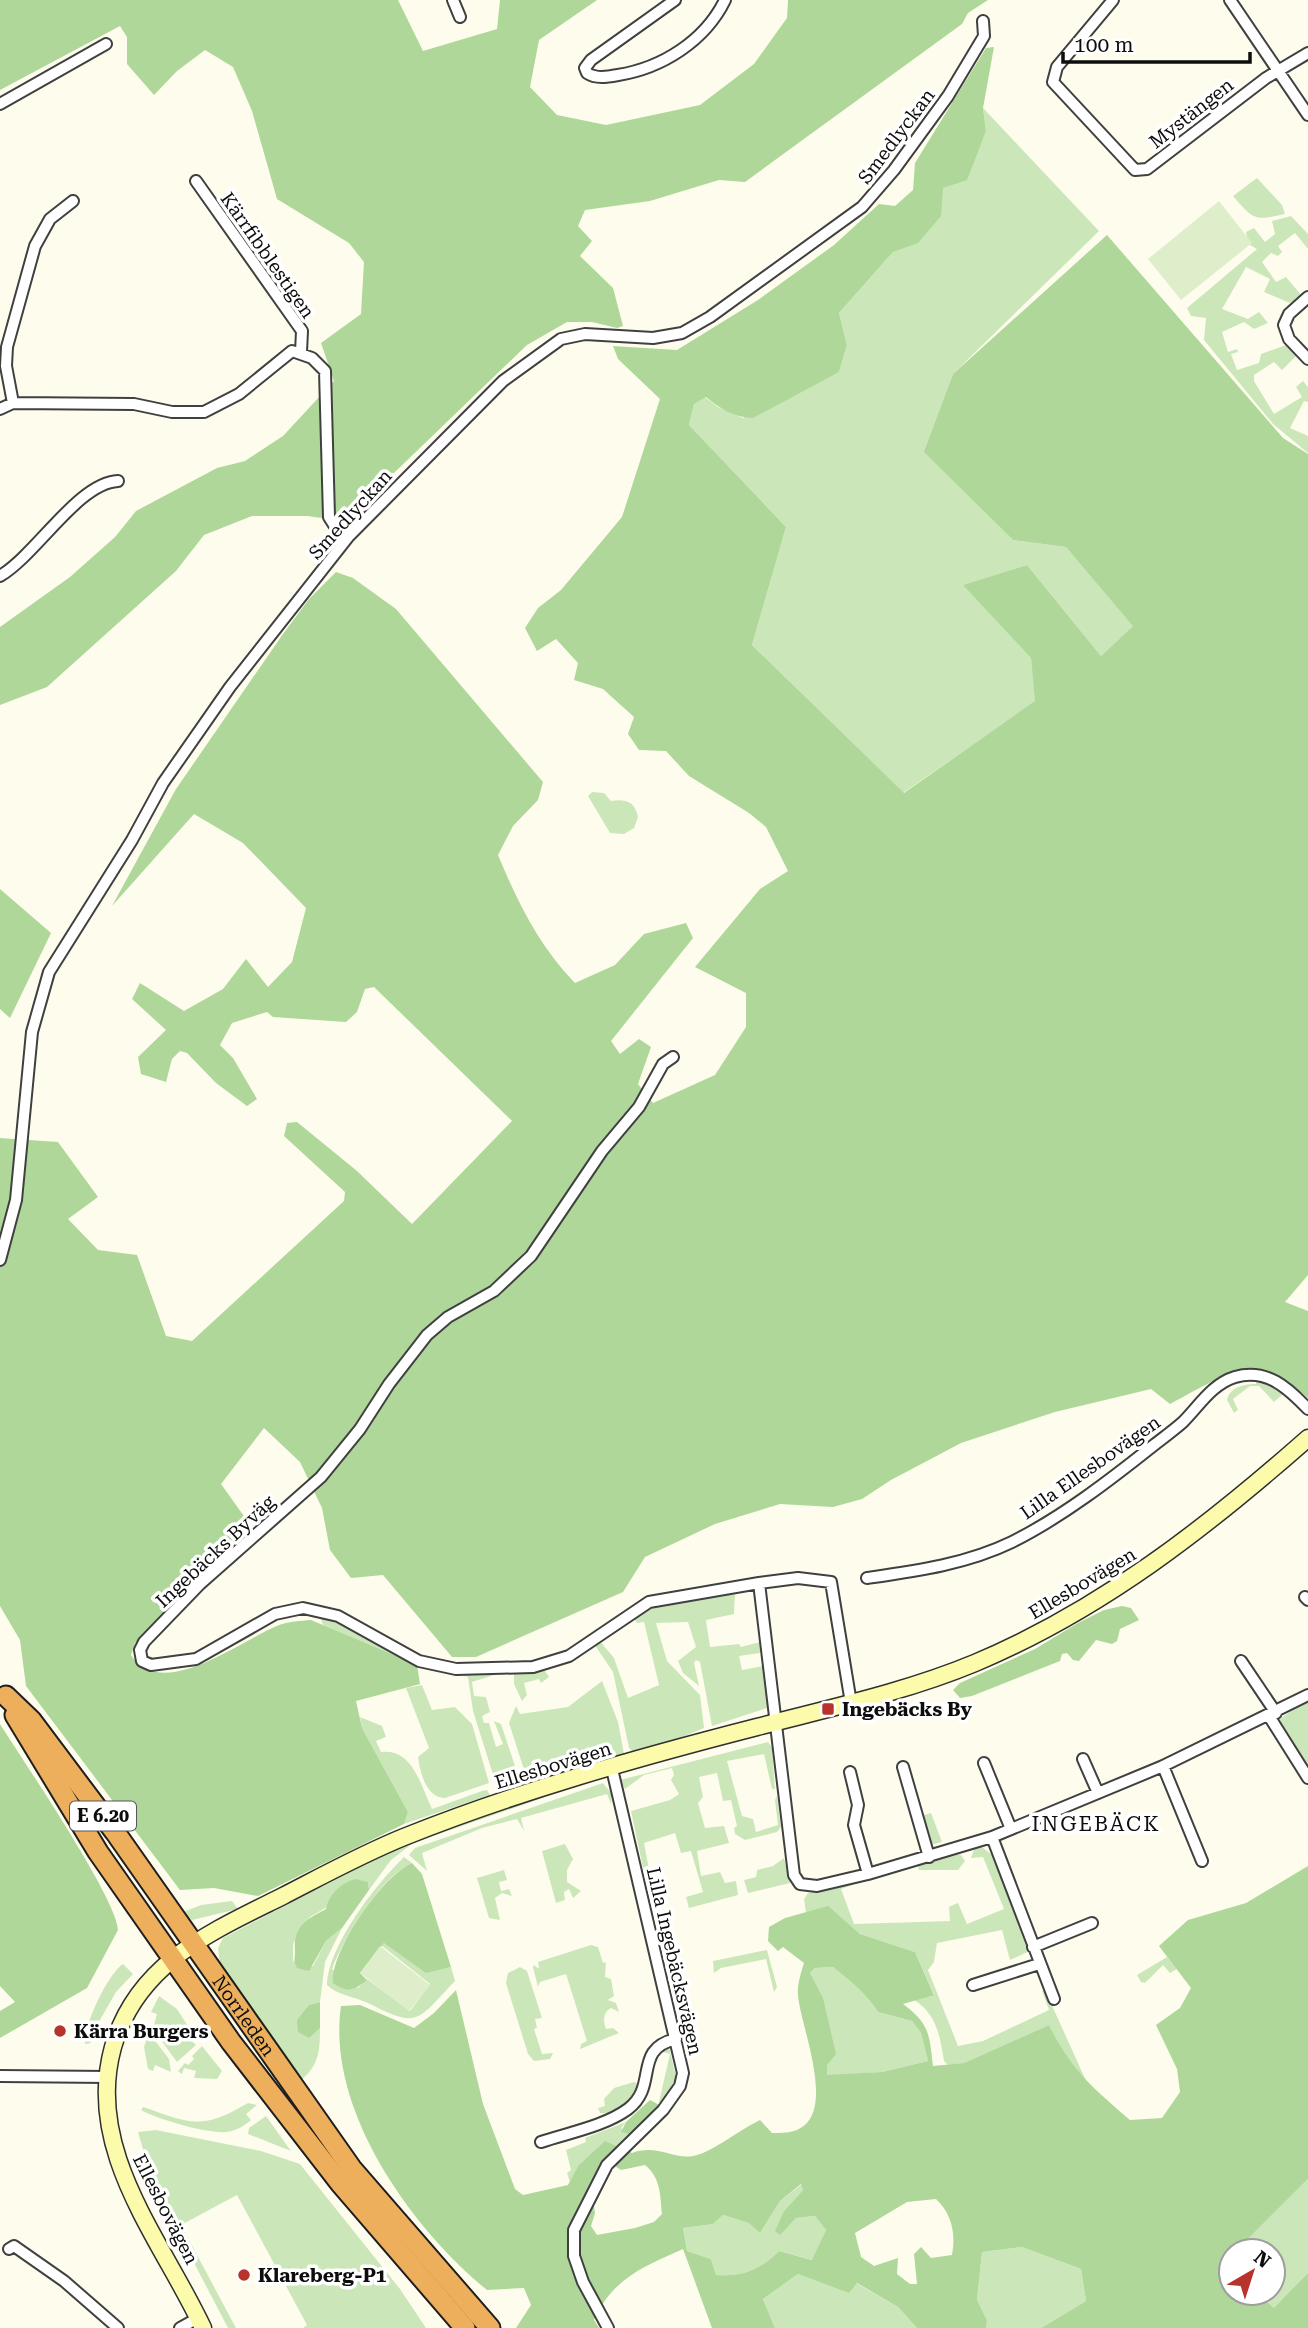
<svg xmlns="http://www.w3.org/2000/svg" width="1308" height="2328" font-family="'Roboto Serif',serif">
	<style>
		.green { fill: #cbe7b9 }
		.forest { fill: #aed799; fill-rule: evenodd }
		.pitch { fill: #deeeca }
		.lines { fill: none; stroke-linecap: round; stroke-linejoin: round }
		.street-casing { stroke: #404040; stroke-width: 14 }
		.secondary-casing { stroke: #2f2f2f; stroke-width: 19 }
		.highway-casing { stroke: #1e1e1e; stroke-width: 23 }
		.street { stroke: #fff; stroke-width: 10 }
		.secondary { stroke: #fbfbab; stroke-width: 16 }
		.highway { stroke: #edaf5c; stroke-width: 19 }
		.poi-dot { fill: #b6342c; stroke: #fff; stroke-width: 2.5 }
		.labels { text-anchor: middle; stroke-width: 7; stroke-linejoin: round; paint-order: stroke }
		.shield { fill: #fff; stroke: #565656; stroke-width: 2 }
		.shield-label { font-size: 18px; font-weight: bold; fill: #0d0d0d }
		.street-label { font-size: 19px; fill: #0d0d0d; stroke: #fff }
		.poi-label { font-size: 19px; font-weight: bold; fill: #0d0d0d; stroke: #fff; text-anchor: start }
		.neighbourhood-label { font-size: 21px; letter-spacing: 2px; fill: #0d0d0d; stroke: #fff }
	</style>
	<rect width="100%" height="100%" fill="#fefded"/>
	<!-- green -->
	<path class="green" d="M983,108L1099,231L953,374L925,452L1013,540L1066,547L1134,625L1101,656L1027,565L964,585L1031,658L1036,701L903,793L752,645L786,527L689,425L694,404L705,397L718,407L743,418L839,372L847,345L839,313L893,252L918,242L943,188L966,179L986,131Z
		M1257,178L1282,205L1285,214C1254,221 1254,220 1233,196Z
		M1291,216L1308,234V249L1295,233L1278,246L1282,252L1278,256L1271,253L1262,262L1276,282L1286,277L1302,296L1290,303L1264,292L1270,279L1246,267L1222,309L1248,319L1259,312L1268,323L1254,329L1244,322L1222,332L1228,352L1237,349L1238,352L1231,354L1237,370L1259,363L1261,354L1286,345L1297,355L1282,370L1274,362L1254,375V381L1274,414L1302,397L1296,387L1303,381L1308,387V402L1304,401L1290,428L1308,436V453L1273,424L1204,340L1206,318L1191,316L1187,308L1257,249L1248,244L1246,232L1254,228L1265,242L1275,234L1272,221Z
		M592,792L604,793L611,801C625,799 635,801 638,817L634,828L624,834L610,833L588,796Z
		M1256,1380L1272,1384L1283,1394L1274,1402L1259,1386H1250L1233,1399L1238,1410L1234,1413L1227,1400C1230,1387 1244,1384 1256,1384Z
		M735,1592L734,1614L706,1620L710,1647L739,1644L741,1647L760,1642V1653L739,1656L742,1670L763,1666L770,1707L712,1726L700,1662L696,1660L694,1663L699,1686L683,1673L678,1661L696,1647L688,1622L656,1623L667,1661L700,1695L704,1728L668,1743L633,1752L629,1748L613,1672L594,1644L599,1640L614,1658L628,1698L659,1685L644,1622L637,1623L633,1617L648,1606Z
		M319,1613L407,1658L497,1674L472,1682L474,1696L486,1697L490,1712L482,1716L484,1723H489L496,1747L503,1744L494,1721L501,1724L520,1781L496,1784L473,1711L468,1677L392,1656L323,1625Z
		M543,1668L549,1677L541,1683L539,1679L524,1683L527,1695L522,1701L514,1684V1673Z
		M602,1681L618,1722L624,1754L528,1782L509,1723L516,1706L520,1714L568,1707Z
		M422,1685L432,1710L455,1707L472,1724L489,1783L445,1798C426,1798 420,1772 418,1757L429,1748L406,1688Z
		M1308,1699V1774L1277,1721Z
		M360,1717L382,1726L386,1737L376,1741L381,1752C413,1748 421,1786 432,1809L482,1791L487,1790L490,1795L404,1824L408,1812L362,1728Z
		M768,1742L772,1747L775,1789H772L764,1754L727,1761L742,1816L753,1819L756,1832L778,1825L775,1800L777,1796L781,1827L777,1832L745,1840L735,1834L734,1828L737,1826L731,1800L723,1801L717,1773L699,1777L703,1797L698,1803L705,1828L724,1826L729,1843L697,1851L701,1876L720,1872L725,1883L736,1881L738,1895L689,1908L686,1897L703,1892L691,1851L681,1853L675,1833L644,1843L652,1885L655,1890L648,1891L631,1811L670,1800L679,1794L671,1780L674,1775L672,1768L644,1775L625,1789L620,1780Z
		M603,1783L612,1794L611,1804L607,1794L521,1818L524,1831L517,1819L482,1828L422,1853L427,1871L409,1855L415,1848Z
		M583,1784L413,1843L391,1860L369,1890L368,1883L310,1917L293,1944V1961L313,1966L326,1941L342,1928L325,1962L320,2002L309,2005L316,2031L320,2028C320,2051 319,2066 300,2081L220,1965L218,1948L223,1938L398,1847L501,1807Z
		M931,1813L942,1842L930,1845L921,1816Z
		M565,1844L573,1859L567,1870V1882L581,1891L573,1898L569,1889L564,1892L565,1900L556,1903L542,1851Z
		M982,1847L996,1858L1030,1951L1010,1960L1002,1930L937,1943L934,1962L928,1970L958,2046L983,2041L1049,2010L1042,1991L1045,1990L1087,2083L1064,2057L1049,2025L964,2063L948,2065L944,2061C940,2037 937,2014 914,2000L934,1994L915,1952L860,1934L828,1907L806,1913L804,1899L808,1893L861,1882L841,1889L854,1924L950,1921L949,1907L958,1903L967,1924L1004,1909L983,1857L971,1858L974,1849Z
		M955,1854L961,1855L965,1861L958,1870H919L918,1866Z
		M404,1857L412,1863C381,1876 344,1938 332,1969L358,1988L367,1979L410,2011L430,1984L381,1945L385,1943L426,1972L451,1967L455,1981C417,2020 420,2030 368,2003C355,1997 337,1995 327,1985C328,1946 376,1884 404,1857Z
		M784,1858L790,1883L748,1893L744,1880L756,1877L757,1870L773,1866Z
		M504,1870L507,1880L499,1882L501,1891L509,1889L512,1896L502,1893L495,1898L500,1920L489,1918L477,1878Z
		M232,1901L238,1909L192,1920L181,1913L201,1905Z
		M591,1945L598,1947L603,1963L606,1962L605,1977L611,1979L614,1996L608,2000L616,2003L619,2012L611,2008C603,2012 603,2021 606,2029L613,2028L619,2033L580,2049L581,2044L587,2041L566,1974L540,1982L538,1987L533,1967L534,1965L539,1969L538,1962Z
		M767,1950L777,1987L774,1992L766,1959L721,1968L714,1973L713,1961Z
		M1167,1957L1177,1969L1170,1973L1163,1965L1145,1983L1141,1982L1137,1975Z
		M123,1964L133,1974L116,1992L89,2039L91,2043L85,2044C82,2029 108,1973 123,1964Z
		M520,1967L527,1971L542,2018L535,2019L537,2028L534,2029L542,2054L553,2053L550,2059L534,2061L528,2054L506,1983L508,1973Z
		M833,1967C849,1980 868,1995 878,2012L912,2021L921,2033L928,2061L882,2072L826,2076C827,2034 829,2011 810,1973L815,1968Z
		M159,1996L177,2009L195,2037L154,2025L157,2014L151,2012Z
		M161,2032L193,2042L196,2045L177,2062L158,2036Z
		M149,2033L169,2059L171,2072L155,2065L153,2071L148,2069L144,2047Z
		M202,2046L222,2071L217,2079L194,2078L196,2071L184,2068L182,2074L178,2071L185,2063L188,2065L194,2059L192,2056Z
		M669,2047L676,2077L663,2107L659,2102L670,2054L660,2051Z
		M634,2082L638,2084C635,2102 617,2115 600,2113L598,2108L605,2106L604,2099L614,2088Z
		M248,2103L257,2105L246,2114L251,2120C244,2126 236,2131 226,2132C208,2134 157,2119 141,2110L143,2107C192,2124 202,2130 248,2103Z
		M266,2116L291,2151L248,2134L249,2128Z
		M626,2122L621,2128L634,2135L619,2147L578,2166L570,2182L567,2173L571,2170L566,2150L586,2142L585,2138Z
		M156,2130L261,2151L300,2164L400,2289L426,2328H303L307,2325L237,2195L181,2225L236,2328H228L168,2213L148,2167L138,2132Z
		M1308,2179V2273L1274,2309L1256,2293H1273V2251H1236Z
		M802,2184L803,2190L784,2211L780,2234L796,2218L815,2216L826,2230L813,2260L779,2251C760,2270 742,2277 716,2275L711,2259L687,2251L683,2228L713,2224L723,2215L750,2223L760,2233L780,2201Z
		M1022,2247L1081,2269L1086,2301L1041,2328H986L987,2320L977,2300L982,2252Z
		M798,2274L848,2292L856,2283L898,2307L917,2328H775L763,2299Z"/>
	<!-- forest -->
	<path class="forest" d="M0,0H398L423,51L497,29L500,0H597L539,40L530,87L557,115L606,125L700,105L754,64L787,18L788,0H988L968,13L962,24L745,182L719,180L650,201L585,210L578,226L592,241L580,256L613,288L623,326L617,328L592,322H567L527,345L344,521L307,516H252L204,535L176,571L47,687L0,705V627L70,577L115,537L136,511L217,468L245,461L283,436L334,381L321,343L361,314L364,262L349,243L277,199L252,111L233,67L205,50L177,71L154,95L127,64V37L120,26L0,90Z
		M994,47L983,108L986,131L967,180L943,188L941,216L918,243L893,252L839,313L847,345L839,372L753,418C735,418 719,408 706,397L694,404L689,425L786,527L752,645L904,793L1035,701L1031,658L963,585L1027,565L1101,656L1133,626L1066,547L1013,540L924,452L953,374L1107,235L1283,438L1308,454V1275L1285,1302L1308,1311V1398C1254,1350 1225,1375 1170,1404L1151,1389L1055,1412L961,1443L891,1480L862,1499L833,1507L780,1504L715,1524L645,1557L623,1592L476,1657H452L383,1575L351,1578L330,1550L322,1508L300,1462L264,1428L221,1484L251,1526L135,1643L131,1655C163,1703 241,1640 279,1625C290,1621 300,1621 311,1620L417,1665L420,1684L356,1701L362,1728L408,1812L404,1824L258,1896L214,1888L180,1890L26,1686L20,1640L0,1606V1138L58,1142L98,1197L68,1219L98,1250L137,1255L166,1336L192,1341L344,1201L345,1192L284,1136L287,1123L297,1122L357,1171L412,1224L512,1121L374,987L365,989L357,1012L346,1022L273,1017L267,1012L232,1023L220,1045L233,1058L257,1099L247,1106L216,1083L187,1053L180,1051L172,1059L166,1082L141,1074L138,1057L166,1030L132,999L140,983L184,1011L223,989L246,959L268,987L292,962L306,908L243,843L194,814L112,906L176,789L283,634L309,599L336,572L353,578L396,609L543,782L538,800L513,826L498,855C518,903 539,946 575,983L615,965L644,934L686,923L693,938L611,1041L620,1054L639,1039L651,1047L638,1084L653,1103L715,1075L746,1027V993L695,967L760,889L788,871L766,827L749,813L689,776L666,751L639,750L628,734L634,717L603,689L574,680L578,663L556,639L537,651L525,628L538,608L561,590L622,517L660,399L618,359L613,346L677,350L758,300L834,245L879,204L895,206L913,190L915,163L986,48Z
		M0,889L51,933L10,1018L0,1009Z
		M1122,1606L1131,1608L1139,1620L1120,1629L1117,1641L1112,1644L1096,1640L1079,1661L1073,1660L1067,1653L1062,1654L1060,1661L972,1696L960,1698L953,1690L960,1683L1035,1649L1078,1623L1104,1610Z
		M0,1724C22,1759 118,1900 118,1930L87,1988L0,2038V2011L15,2002L0,1986Z
		M412,1863L422,1874L451,1967L426,1973L384,1943L360,1973L367,1980C354,1991 347,1993 333,1983C330,1952 382,1876 412,1863Z
		M1308,1866V2179L1236,2251H1231V2256L1223,2264L1231,2271V2293H1256L1274,2308L1308,2273V2328H1041L1086,2301L1081,2269L1022,2247L982,2252L977,2300L987,2320L986,2328H917L898,2307L857,2283L849,2293L798,2274L763,2299L775,2328H712L683,2249C643,2267 613,2278 594,2320L599,2328H516L531,2305L524,2288L487,2290C411,2228 326,2109 341,2006L360,2005L414,2028L434,2013L456,1990L483,2104L515,2189L523,2195L568,2185L578,2166L605,2141L632,2153C659,2143 675,2162 697,2155C713,2151 743,2128 760,2120L772,2133C779,2133 787,2133 794,2131C840,2117 800,2026 798,1995C797,1986 801,1972 804,1963L783,1947L778,1951L768,1941L769,1927L785,1918L828,1906L860,1934L915,1952L934,1995L903,2004C930,2024 929,2034 933,2066L964,2063L1049,2025C1071,2070 1093,2088 1130,2120L1162,2118L1180,2092L1177,2069L1156,2025L1180,2008L1191,1988L1159,1946L1188,1920L1246,1903ZM833,1967C849,1980 868,1995 878,2012L912,2021L921,2033L928,2061L882,2072L827,2075V2065L836,2054L823,1998L810,1973L815,1968ZM609,2162L621,2170L645,2165C661,2178 660,2195 662,2214L654,2222L635,2228L597,2235L591,2226L595,2213L592,2193ZM801,2184L803,2190L784,2211L775,2231L780,2235L796,2218L815,2216L826,2230L812,2260L779,2251C760,2270 742,2277 716,2275L711,2259L687,2251L683,2228L713,2224L723,2215L749,2223L760,2233L780,2201ZM936,2199C952,2214 956,2234 952,2255L931,2258L921,2247L914,2254L917,2284H910L897,2274L898,2258L874,2266L861,2257L855,2233L907,2202Z
		M355,1879L368,1882L369,1890L342,1928L326,1941L309,1971L297,1968C293,1961 295,1959 295,1952C293,1927 305,1920 326,1909C329,1894 340,1884 355,1879Z
		M320,2002V2028L309,2038L298,2032L297,2020L309,2005Z
		M650,2100L663,2107L634,2135L621,2132L626,2122Z"/>
	<!-- pitch -->
	<path class="pitch" d="M1219,201L1252,243L1181,300L1148,259Z
		M380,1946L430,1985L409,2011L360,1973Z"/>
	<g class="lines">
		<defs>
			<path id="street" d="M453,0L460,17
				M675,0L591,60L585,68L587,73C596,79 607,77 618,75C662,68 705,41 725,0
				M1113,0L1057,67L1053,82L1135,170L1147,169L1266,78L1308,53
				M1230,0L1308,115
				M0,104L106,44
				M196,181L302,331L301,352
				M1308,297L1289,314L1284,325L1289,339L1308,359
				M13,403L6,366L7,347L35,246L50,219L73,201
				M0,409L13,403L134,404L172,412H204L239,394L292,351L312,358L325,371L329,517L336,528L349,536
				M0,576C37,554 78,483 118,481
				M673,1057L663,1064L639,1107L602,1151L531,1256L494,1291L448,1317L427,1335L389,1384L360,1429L321,1477L200,1584L144,1642L140,1650L142,1661L151,1665L196,1659L275,1614L303,1608L338,1616L419,1661L456,1669L533,1667L569,1656L649,1602L759,1583L794,1875L800,1884L817,1886L868,1874L992,1837L1163,1766L1308,1695
				M0,1260L16,1200L32,1032L49,972L132,840L163,783L230,687L349,536L503,381L561,339L585,334L653,338L682,333L710,317L862,207L894,170L948,96L984,36L983,21
				M867,1578C916,1571 967,1564 1012,1542C1062,1517 1110,1480 1154,1445C1163,1438 1174,1430 1183,1422C1199,1406 1212,1384 1235,1377C1267,1368 1288,1388 1308,1409
				M759,1583L798,1578L831,1582L851,1703
				M1305,1597L1308,1600
				M1241,1661L1276,1713
				M1269,1716L1308,1778
				M1083,1759L1098,1793
				M984,1763L1011,1829
				M1163,1766L1202,1861
				M903,1767L929,1857
				M850,1772L858,1805L854,1825L868,1874
				M992,1837L1054,1999
				M1033,1947L1092,1923
				M973,1985L1039,1964
				M0,2076L109,2077
				M541,2142C568,2133 605,2126 628,2109C659,2086 632,2049 676,2039
				M9,2249L14,2246L64,2281L118,2328
				M180,2328L198,2318
				M608,2328L583,2282L574,2256V2230L607,2165L663,2110L680,2086L683,2073L612,1769"/>
			<path id="secondary" d="M203,2328C162,2240 84,2151 113,2047C137,1963 211,1932 283,1896C322,1876 362,1854 404,1837C516,1792 640,1757 757,1727C830,1708 905,1692 975,1663C1101,1610 1206,1528 1308,1438"/>
			<g id="highway">
				<path id="s1" d="M6,1696L31,1720L115,1832L352,2169L490,2328"/>
				<path d="M15,1715L98,1852L231,2042L340,2183L465,2328"/>
			</g>
		</defs>
		<!-- street casing -->
		<use href="#street" class="street-casing"/>
		<!-- secondary casing -->
		<use href="#secondary" class="secondary-casing"/>
		<!-- highway casing -->
		<use href="#highway" class="highway-casing"/>
		<!-- street -->
		<use href="#street" class="street"/>
		<!-- secondary -->
		<use href="#secondary" class="secondary"/>
		<!-- highway -->
		<use href="#highway" class="highway"/>
	</g>
	<!-- markers -->
	<g class="poi-dot">
		<rect x="821" y="1702" width="14" height="14" rx="3.5"/>
		<circle cx="60" cy="2031" r="7"/>
		<circle cx="244" cy="2275" r="7"/>
	</g>
	<g class="labels">
		<!-- shield labels -->
		<rect class="shield" x="70" y="1801.5" width="66" height="29" rx="5"/>
		<g class="shield-label">
			<text x="103" y="1822">E 6.20</text>
		</g>
		<!-- street labels -->
		<g class="street-label">
			<text transform="translate(1191 113) rotate(-38)" y="7">Mystängen</text>
			<text transform="translate(896 136) rotate(-53)" y="7">Smedlyckan</text>
			<text transform="translate(268 255) rotate(55)" y="7">Kärrfibblestigen</text>
			<text transform="translate(350 514) rotate(-48)" y="7">Smedlyckan</text>
			<text transform="translate(1090 1467) rotate(-35)" y="7">Lilla Ellesbovägen</text>
			<text transform="translate(215 1551) rotate(-43)" y="7">Ingebäcks Byväg</text>
			<text transform="translate(1082 1583) rotate(-31)" y="7">Ellesbovägen</text>
			<text transform="translate(553 1765) rotate(-17)" y="7">Ellesbovägen</text>
			<text transform="translate(675 1961) rotate(77)" y="7">Lilla Ingebäcksvägen</text>
			<text dy="7" stroke="none"><textPath href="#s1" startOffset="399">Norrleden</textPath></text>
			<text transform="translate(166 2209) rotate(63)" y="7">Ellesbovägen</text>
		</g>
		<!-- poi labels -->
		<g class="poi-label">
			<text x="842" y="1716">Ingebäcks By</text>
			<text x="74" y="2038">Kärra Burgers</text>
			<text x="258" y="2282">Klareberg-P1</text>
		</g>
		<!-- neighbourhood labels -->
		<g class="neighbourhood-label">
			<text x="1096" y="1831">INGEBÄCK</text>
		</g>
	</g>
	<!-- north arrow -->
	<g transform="translate(1252 2272) rotate(39)"><circle r="33" fill="#ffffff" stroke="#9e9e9e" stroke-width="2"/>
	<path d="M0-5L12 26L0 18L-12 26Z" fill="#b6342c"/>
	<text y="-10" font-size="19" font-weight="bold" text-anchor="middle" fill="#0d0d0d">N</text>
	</g>
	<!-- scale -->
	<path d="M1063 52v10h187v-10" fill="none" stroke="#0d0d0d" stroke-width="3.5"/>
	<text x="1074" y="52" font-size="21" fill="#0d0d0d" stroke="#ffffff" stroke-width="5" paint-order="stroke">100 m</text>
</svg>
